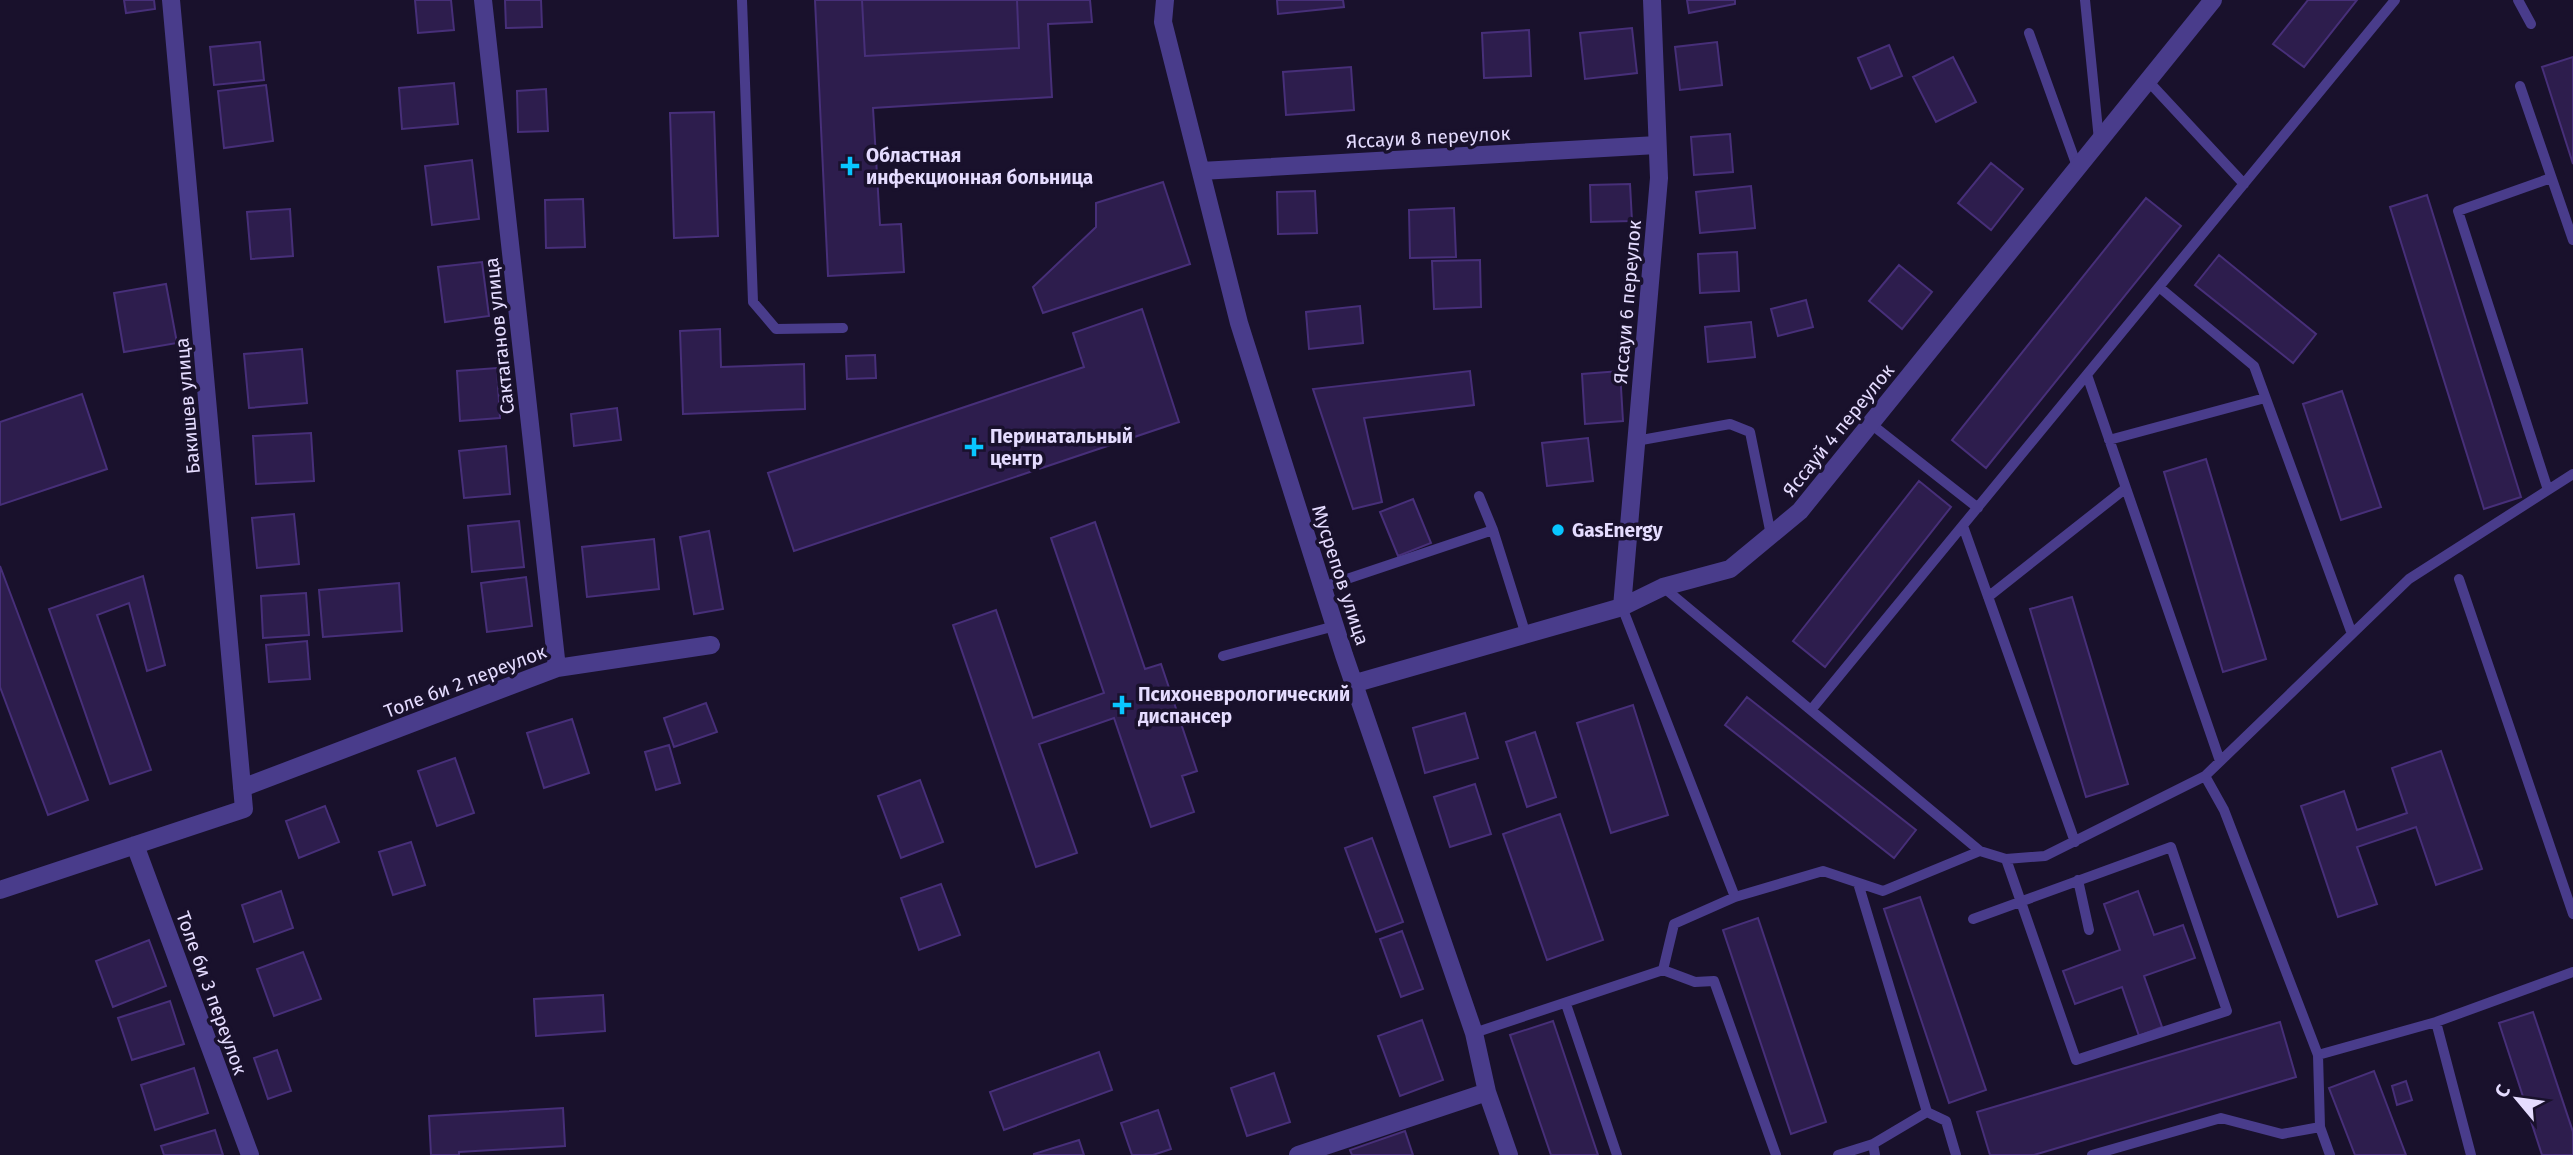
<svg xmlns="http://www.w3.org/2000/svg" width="2573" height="1155" font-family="'Fira Sans',sans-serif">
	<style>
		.building { fill: #2d1d4d; stroke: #472f79; stroke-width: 2 }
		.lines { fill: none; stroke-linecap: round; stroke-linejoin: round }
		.service { stroke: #493c8b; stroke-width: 10 }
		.minor { stroke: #493c8b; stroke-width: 18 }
		.poi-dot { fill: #08c6ff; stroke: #19112c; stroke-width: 2.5 }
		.labels { text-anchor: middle; stroke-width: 7; stroke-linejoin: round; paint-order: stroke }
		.street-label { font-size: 19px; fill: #e5dcff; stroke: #19112c }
		.poi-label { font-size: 19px; font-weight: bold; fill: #e5dcff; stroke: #19112c; text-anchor: start }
	</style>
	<rect width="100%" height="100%" fill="#19112c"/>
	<!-- building -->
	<path class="building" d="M124,0H154L155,9L126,13Z
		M415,0H451L454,30L418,33Z
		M505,0H541L542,27L506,28Z
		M815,0H862L865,56L1019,48L1017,0H1090L1092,22L1048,24L1052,97L873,108L880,225L901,224L904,272L828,276Z
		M815,0H1090L1092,22L1048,24L1052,97L873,108L880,225L901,224L904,272L828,276Z
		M862,0H1017L1019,48L865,56Z
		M1277,0H1343L1344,7L1278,14Z
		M1687,0H1735V4L1689,13Z
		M2308,0H2357L2304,67L2273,44Z
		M1632,28L1637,73L1585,79L1580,33Z
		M1529,30L1531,76L1484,78L1482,33Z
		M260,42L264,80L214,85L210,47Z
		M1717,42L1722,85L1680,90L1675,47Z
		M1889,45L1902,76L1871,89L1858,58Z
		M1953,57L1976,102L1936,122L1913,77Z
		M2573,57V164L2542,67Z
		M1351,67L1354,110L1286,115L1283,72Z
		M454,83L458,124L402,129L399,88Z
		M266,85L273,141L224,148L218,91Z
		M546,89L548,131L518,132L517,91Z
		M714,112L718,236L674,238L670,113Z
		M1730,134L1733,172L1694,175L1691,137Z
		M472,160L479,219L432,225L425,166Z
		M1991,163L2023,189L1991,230L1958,203Z
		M1163,182L1190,264L1043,313L1033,287L1096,227V203Z
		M1630,184L1632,221L1591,222L1590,185Z
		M1751,186L1755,228L1700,233L1696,192Z
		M1315,191L1317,233L1278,234L1277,192Z
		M2427,195L2521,497L2484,509L2390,207Z
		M2146,198L2181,226L1986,468L1952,440Z
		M583,199L585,247L546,248L545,200Z
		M1454,208L1456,257L1410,258L1409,210Z
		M290,209L293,256L251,259L247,212Z
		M1737,252L1739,291L1700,293L1698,254Z
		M2219,255L2316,334L2293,363L2195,285Z
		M1480,260L1481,307L1434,309L1432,261Z
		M482,262L489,316L445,322L438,267Z
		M1899,265L1932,292L1902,329L1869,301Z
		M166,284L177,343L124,352L114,293Z
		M1806,300L1813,327L1778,336L1771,309Z
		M1360,306L1363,343L1309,349L1306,312Z
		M1142,309L1179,422L794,551L768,473L1084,367L1073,333Z
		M1751,322L1755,357L1708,362L1705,327Z
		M720,329L721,367L804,364L805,409L683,414L680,331Z
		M302,349L307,403L249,408L244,354Z
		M875,355L876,378L847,379L846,356Z
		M497,368L500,418L460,421L457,371Z
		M1470,371L1474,405L1364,418L1382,502L1353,509L1313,389Z
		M1620,371L1623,421L1585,424L1582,374Z
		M2342,391L2381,507L2341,520L2303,404Z
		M82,394L107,469L0,505V422Z
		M617,408L621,440L574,446L571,414Z
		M311,433L314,481L256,484L253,436Z
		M1588,438L1593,481L1547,486L1542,443Z
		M506,446L510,494L464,498L459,451Z
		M2206,459L2266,659L2223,672L2164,472Z
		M1919,481L1951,507L1825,667L1793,641Z
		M1413,499L1431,543L1398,556L1380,512Z
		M294,514L299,564L257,568L252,518Z
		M519,521L524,567L472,572L468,526Z
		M1095,522L1145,669L1161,664L1197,771L1182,776L1194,812L1151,827L1114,718L1039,744L1077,853L1036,867L953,625L996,610L1033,718L1104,693L1051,538Z
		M709,531L723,609L694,614L680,537Z
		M654,539L659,589L587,597L582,547Z
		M0,566L88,800L48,815L0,687Z
		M143,576L165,665L147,671L129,603L97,615L151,770L110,784L49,609Z
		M526,577L532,626L487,632L481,583Z
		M399,583L402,631L323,637L319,590Z
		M306,593L309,635L263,638L261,596Z
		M2072,597L2128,784L2086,797L2030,609Z
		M307,641L310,679L269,682L266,645Z
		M1747,697L1916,830L1894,858L1725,725Z
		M706,703L717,732L674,747L664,718Z
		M1633,705L1668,815L1611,833L1577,723Z
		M1465,713L1478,758L1425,773L1413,728Z
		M572,719L589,773L544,788L527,733Z
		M1535,732L1556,797L1527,807L1506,742Z
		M669,745L680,783L656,790L645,752Z
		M2441,751L2482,869L2436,885L2416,827L2357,847L2377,904L2338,917L2301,806L2344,791L2357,830L2407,813L2392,768Z
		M455,758L474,813L437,826L418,771Z
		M920,780L943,842L901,858L878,796Z
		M1475,784L1491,834L1450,847L1434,797Z
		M325,806L339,842L299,858L286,821Z
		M1560,814L1603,940L1547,960L1503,834Z
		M1372,838L1403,922L1376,932L1345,848Z
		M411,842L425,885L393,895L379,852Z
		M941,884L960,935L919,950L901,898Z
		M281,891L293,928L254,942L242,905Z
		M2138,891L2154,935L2183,925L2195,958L2144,976L2162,1027L2139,1036L2122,987L2075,1004L2063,971L2120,950L2104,904Z
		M1920,897L1986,1090L1949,1103L1884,909Z
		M1758,918L1826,1122L1791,1134L1723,930Z
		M1402,931L1423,989L1401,997L1380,939Z
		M149,940L166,986L113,1007L96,961Z
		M303,952L321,999L274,1016L257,969Z
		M603,995L605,1031L536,1036L534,999Z
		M170,1001L184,1044L132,1060L118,1018Z
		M2533,1012L2573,1132V1155H2542L2499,1023Z
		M1422,1020L1443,1080L1400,1096L1378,1036Z
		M1553,1021L1598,1155H1551L1510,1035Z
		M2280,1022L2296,1077L2034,1155H1990L1977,1112Z
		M277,1050L291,1091L268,1099L254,1058Z
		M1099,1052L1112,1090L1004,1130L990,1092Z
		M194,1068L208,1113L155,1130L141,1085Z
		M2374,1071L2406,1155H2355L2329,1088Z
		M1274,1073L1290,1122L1247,1136L1231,1088Z
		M2406,1081L2412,1100L2397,1105L2392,1086Z
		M563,1108L565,1146L459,1152V1155H431L429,1116Z
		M1158,1110L1171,1149L1153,1155H1132L1121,1123Z
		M215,1130L223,1155H164L161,1146Z
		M1405,1131L1413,1155H1352L1350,1150Z
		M1079,1140L1084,1155H1034V1154Z"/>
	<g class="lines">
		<!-- service -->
		<path class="service" d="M742,0L753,302L776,329L843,328
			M2085,0L2099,140
			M2518,0L2531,24
			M2029,33L2078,169
			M2149,82L2244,184
			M2520,86L2573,240
			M2159,287L2254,366L2352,634
			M2087,375L2220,761
			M1871,424L1978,508
			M2109,440L2265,398
			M1636,441L1730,424L1750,432L1771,535
			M2548,490L2458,211L2551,178
			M1963,526L2075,842
			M1493,530L1526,635
			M2459,579L2573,914
			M1323,587L1493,530L1479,496
			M1663,587L1980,851L2006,859L2045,856L2205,776L2409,579L2573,474
			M1988,597L2126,488
			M1622,607L1735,897
			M1223,656L1335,626
			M1811,710L2395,0
			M2205,776L2224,810L2318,1055
			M2078,880L2089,930
			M1858,883L1927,1112L1873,1144
			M1973,919L2171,847L2227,1011L2076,1060L2006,859
			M1663,970L1695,982L1714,981L1776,1155
			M1566,1004L1617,1155
			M2436,1022L2471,1155
			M1474,1033L1663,970L1674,924L1735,897L1823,871L1883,891L1980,851
			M1927,1112L1946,1121L1956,1155
			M1838,1155L1873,1144L1875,1155
			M2092,1155L2221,1118L2282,1134L2320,1127
			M2330,1155L2320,1127L2318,1055L2436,1022L2573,972"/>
		<!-- minor -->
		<path class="minor" d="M483,0L557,668
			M1165,0L1163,22L1239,323L1344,655L1474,1033L1487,1092L1509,1155
			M1201,171L1657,145
			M1622,607L1659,178L1652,0
			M1356,683L1622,607L1663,587L1730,569L1800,511L2213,0
			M242,788L557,668L711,645
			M135,845L250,1155
			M0,890L244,809L171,0
			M1298,1155L1487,1092"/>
	</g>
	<!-- markers -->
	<g class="poi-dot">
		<path d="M846.5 155.5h7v7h7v7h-7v7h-7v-7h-7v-7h7z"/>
		<path d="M970.5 436.5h7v7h7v7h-7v7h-7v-7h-7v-7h7z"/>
		<circle cx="1558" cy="530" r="7"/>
		<path d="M1118.5 694.5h7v7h7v7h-7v7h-7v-7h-7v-7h7z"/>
	</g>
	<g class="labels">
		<!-- street labels -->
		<g class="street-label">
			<text transform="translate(1428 137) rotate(-3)" y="7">Яссауи 8 переулок</text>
			<text transform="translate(1627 302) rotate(-85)" y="7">Яссауи 6 переулок</text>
			<text transform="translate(499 336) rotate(-96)" y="7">Сактаганов улица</text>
			<text transform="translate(187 406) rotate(-95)" y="7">Бакишев улица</text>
			<text transform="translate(1838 430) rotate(-51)" y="7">Яссауй 4 переулок</text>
			<text transform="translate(1341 575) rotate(72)" y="7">Мусрепов улица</text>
			<text transform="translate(465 681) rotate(-21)" y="7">Толе би 2 переулок</text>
			<text transform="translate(212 993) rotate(70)" y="7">Толе би 3 переулок</text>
		</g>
		<!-- poi labels -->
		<g class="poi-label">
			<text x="866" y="162">Областная<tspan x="866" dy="22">инфекционная больница</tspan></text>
			<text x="990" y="443">Перинатальный<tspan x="990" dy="22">центр</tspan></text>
			<text x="1572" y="537">GasEnergy</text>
			<text x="1138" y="701">Психоневрологический<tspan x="1138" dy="22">диспансер</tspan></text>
		</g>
	</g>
	<!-- north arrow -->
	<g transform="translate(2517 1099) rotate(299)" stroke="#19112c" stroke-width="5" paint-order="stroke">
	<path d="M0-5L12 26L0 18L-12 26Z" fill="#e5dcff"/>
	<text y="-10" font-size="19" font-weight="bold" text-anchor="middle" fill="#e5dcff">С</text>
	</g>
</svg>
